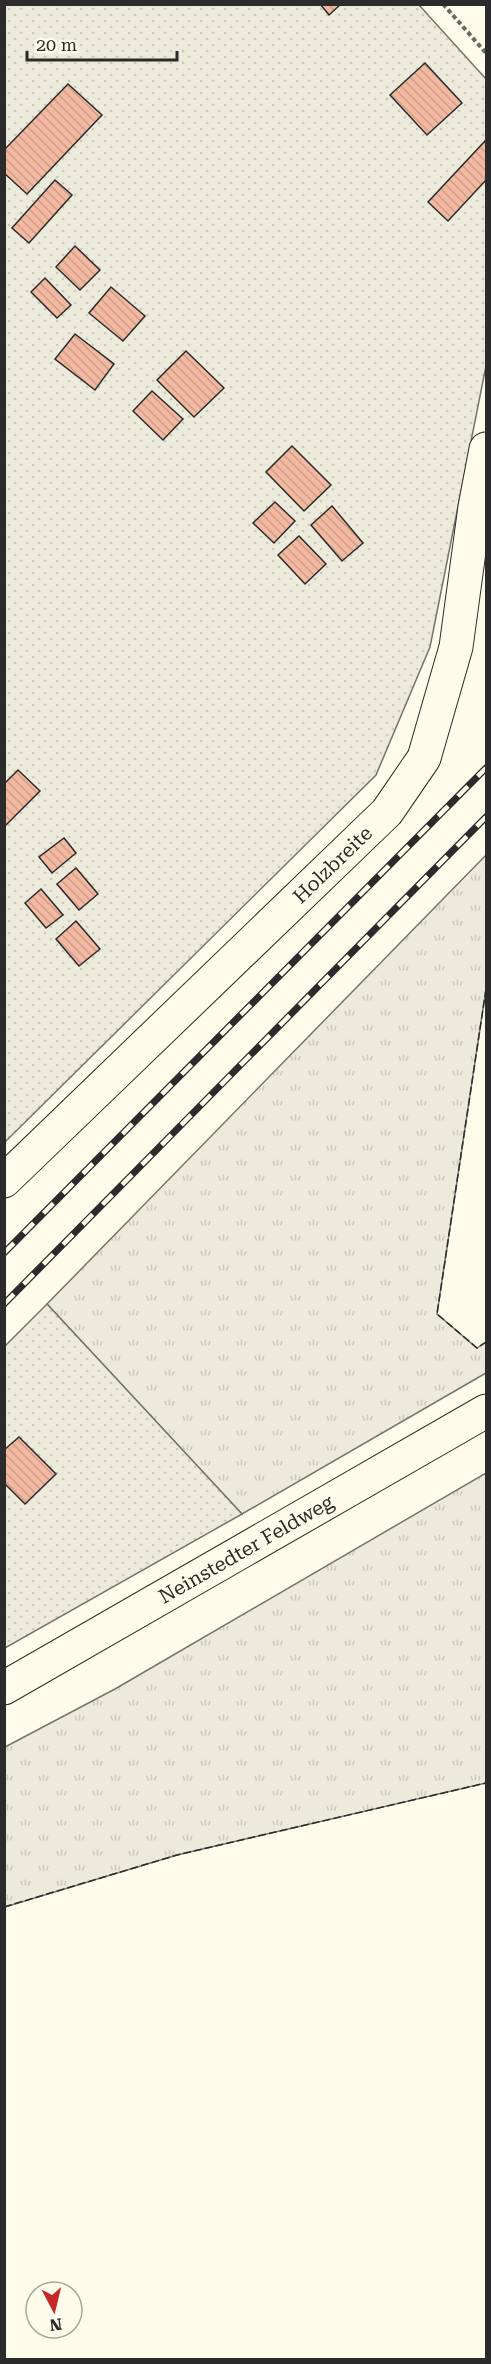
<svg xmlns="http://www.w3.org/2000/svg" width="491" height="2364" font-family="'Roboto Serif',serif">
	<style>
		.grass { fill: url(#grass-tufts); stroke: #74746e; stroke-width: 1.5 }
		.garden { fill: url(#garden-dots); stroke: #74746e; stroke-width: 1.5 }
		.building { fill: url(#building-back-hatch); stroke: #2b2b2b; stroke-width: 1.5 }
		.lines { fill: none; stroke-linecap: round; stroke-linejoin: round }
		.minor-casing { stroke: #2b2b2b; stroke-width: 35 }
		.path { stroke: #6a6964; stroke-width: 4; stroke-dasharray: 4.5 3; stroke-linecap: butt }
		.minor { stroke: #fdfbea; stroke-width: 33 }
		.rail-casing { stroke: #2b2b2b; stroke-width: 7 }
		.rail { stroke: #fdfbea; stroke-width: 4.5; stroke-dasharray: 14; stroke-linecap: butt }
		.fence { stroke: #2b2b2b; stroke-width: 1.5; stroke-dasharray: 8 3; stroke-linecap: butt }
		.labels { text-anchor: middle; stroke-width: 4.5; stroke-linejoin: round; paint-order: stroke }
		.street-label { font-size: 20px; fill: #2b2b2b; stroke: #fdfbea }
	</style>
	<defs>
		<pattern id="grass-tufts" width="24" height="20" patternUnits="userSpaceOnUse" patternTransform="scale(1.5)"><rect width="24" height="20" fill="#ecebdb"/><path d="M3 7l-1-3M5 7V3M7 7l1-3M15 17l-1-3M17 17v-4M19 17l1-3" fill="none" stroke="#cbcabc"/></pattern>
		<pattern id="garden-dots" width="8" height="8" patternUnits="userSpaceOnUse" patternTransform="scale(1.5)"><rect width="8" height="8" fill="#ecebdb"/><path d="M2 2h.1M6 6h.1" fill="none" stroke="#cbcabc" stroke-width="1.8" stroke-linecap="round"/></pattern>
		<pattern id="building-back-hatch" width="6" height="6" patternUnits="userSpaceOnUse" patternTransform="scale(1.5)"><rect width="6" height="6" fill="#f2b8a0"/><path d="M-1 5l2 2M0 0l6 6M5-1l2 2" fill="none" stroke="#d09e8a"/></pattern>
	</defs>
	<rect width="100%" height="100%" fill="#fdfbea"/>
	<!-- grass -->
	<path class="grass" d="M486,855V989L437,1314L477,1348L486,1342V1373L242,1514L47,1304Z
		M486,1473V1783L177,1855L5,1907V1747L115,1689Z"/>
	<!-- garden -->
	<path class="garden" d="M5,5H419L486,79V366L430,647L376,775L5,1142Z
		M47,1304L242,1514L5,1648V1346Z"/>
	<!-- building -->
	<path class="building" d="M320,4H341L329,15Z
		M425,63L462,103L427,135L390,95Z
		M68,84L102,115L27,194L4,173V150Z
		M486,140V180L448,221L428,202Z
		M55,180L72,195L29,243L12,228Z
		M75,246L100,270L80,290L56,267Z
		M45,278L71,305L57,318L31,292Z
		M111,287L145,316L123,341L89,313Z
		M75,334L114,364L95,390L55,359Z
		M186,351L224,388L194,417L157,380Z
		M152,391L183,419L163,440L133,411Z
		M292,446L331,485L304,511L266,472Z
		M275,502L295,521L274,543L253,523Z
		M332,506L363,543L342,561L311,525Z
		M299,536L326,564L305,584L278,555Z
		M18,770L40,791L4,827V784Z
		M64,838L76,853L52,873L39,857Z
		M76,868L98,894L79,910L57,884Z
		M41,889L63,915L46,928L25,903Z
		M76,921L100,949L79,966L56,939Z
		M19,1437L56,1474L25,1504L4,1483V1450Z"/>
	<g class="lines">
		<defs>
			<g id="minor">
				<path id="s1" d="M4,1181L387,812L424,758L456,647L475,507L486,449"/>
				<path id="s2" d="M4,1688L486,1411"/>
			</g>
		</defs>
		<!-- minor casing -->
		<use href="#minor" class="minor-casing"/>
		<!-- path -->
		<path class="path" d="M443,4L486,53"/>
		<!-- minor -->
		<use href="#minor" class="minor"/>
		<defs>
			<path id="rail" d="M4,1253L486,768
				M4,1304L486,817"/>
		</defs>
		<!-- rail casing -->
		<use href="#rail" class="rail-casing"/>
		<!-- rail -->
		<use href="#rail" class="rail"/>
		<!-- fence -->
		<path class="fence" d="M486,989L437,1314L477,1348L486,1342
			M4,1907L177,1855L486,1783"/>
	</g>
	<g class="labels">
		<!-- street labels -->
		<g class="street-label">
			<text dy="7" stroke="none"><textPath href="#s1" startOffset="456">Holzbreite</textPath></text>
			<text dy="7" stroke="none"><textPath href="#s2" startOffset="279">Neinstedter Feldweg</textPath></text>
		</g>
	</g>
	<!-- border -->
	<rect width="491" height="2364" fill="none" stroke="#2b2b2b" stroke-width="12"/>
	<!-- north arrow -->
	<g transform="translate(54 2310) rotate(173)"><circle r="28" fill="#fdfbea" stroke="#a9a89e" stroke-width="1.5"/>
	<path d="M0-4.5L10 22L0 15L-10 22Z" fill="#c62828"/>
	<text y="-9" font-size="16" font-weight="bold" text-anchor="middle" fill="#2b2b2b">N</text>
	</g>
	<!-- scale -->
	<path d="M27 51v9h150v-9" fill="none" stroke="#2b2b2b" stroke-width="3"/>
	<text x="36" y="51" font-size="18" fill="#2b2b2b" stroke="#fdfbea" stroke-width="4.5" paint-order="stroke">20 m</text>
</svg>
